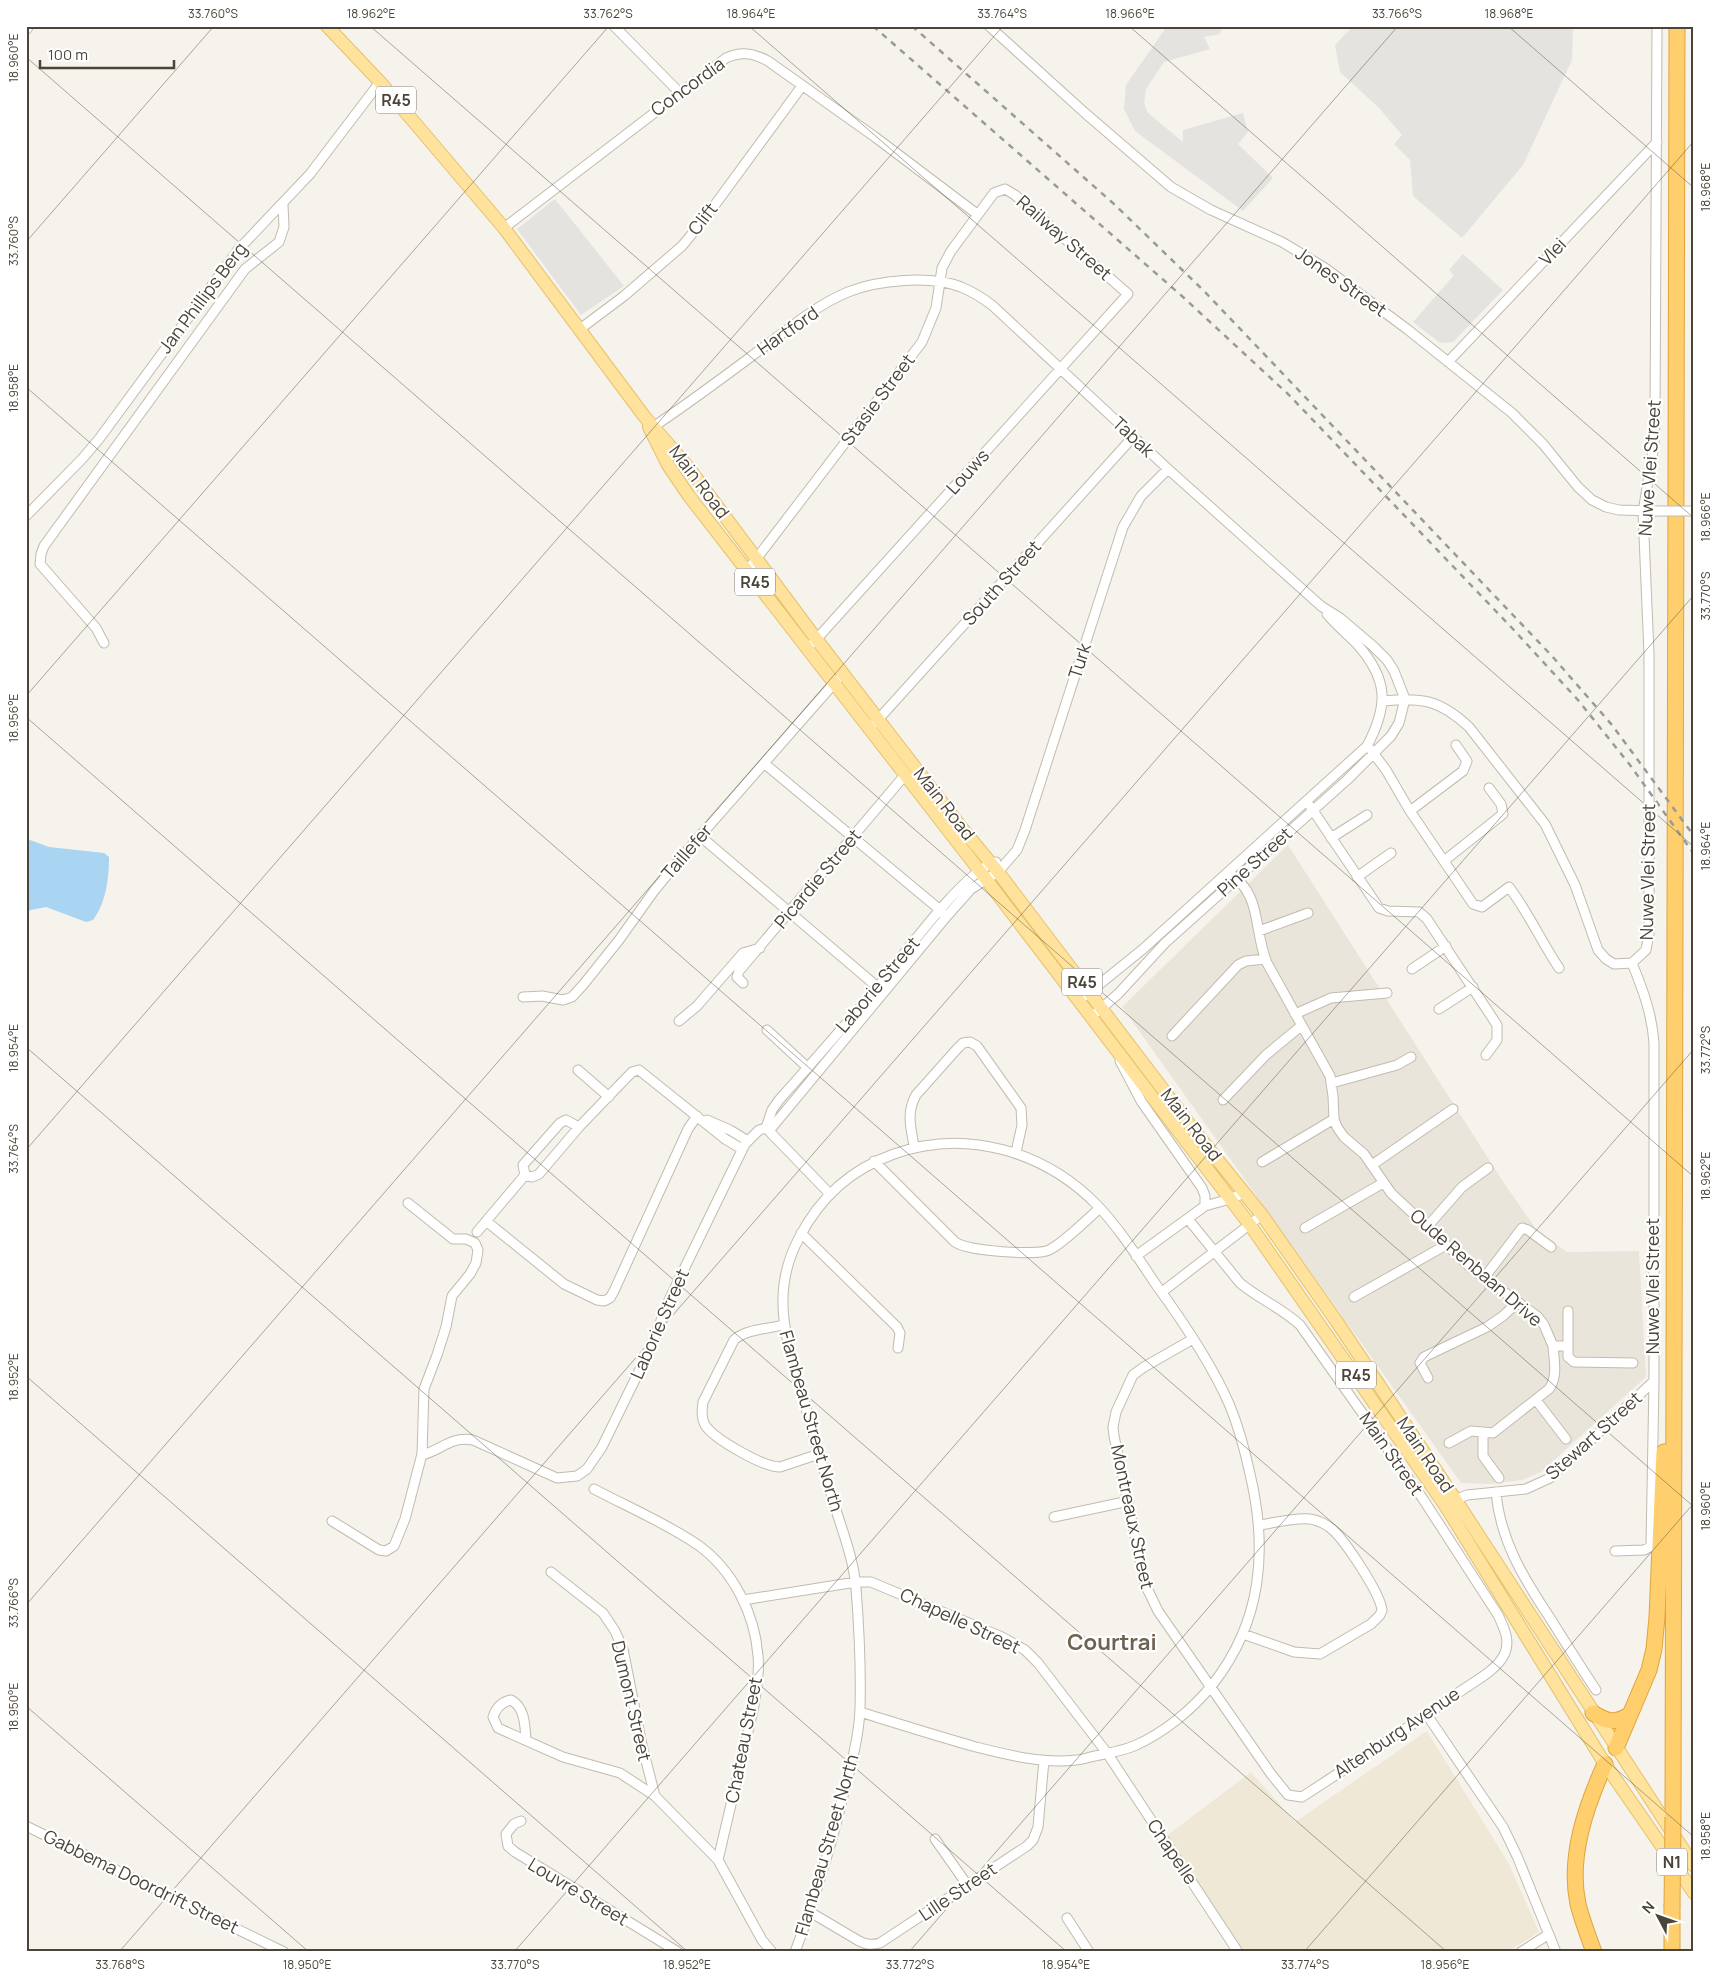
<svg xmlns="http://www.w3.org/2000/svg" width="1720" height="1978" font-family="Manrope,sans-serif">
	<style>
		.residential { fill: #eae5da }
		.education { fill: #efe8d6 }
		.parking { fill: #e5e3e0 }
		.water { fill: #a9d4f2 }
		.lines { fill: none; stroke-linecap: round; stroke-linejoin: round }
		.street-casing { stroke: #c2bbae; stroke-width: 11 }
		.primary-casing { stroke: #e6c16a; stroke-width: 14 }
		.highway-casing { stroke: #e0a43c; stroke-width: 17 }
		.street { stroke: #fff; stroke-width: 9 }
		.primary { stroke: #ffe39c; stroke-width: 12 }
		.highway { stroke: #ffcf6e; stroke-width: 15 }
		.rail { stroke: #9a9a9a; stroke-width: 2.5; stroke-dasharray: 6 6; stroke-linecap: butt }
		.street-bridge-casing { stroke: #c2bbae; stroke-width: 11; stroke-linecap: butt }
		.highway-bridge-casing { stroke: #e0a43c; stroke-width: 17; stroke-linecap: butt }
		.street-bridge { stroke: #fff; stroke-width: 9 }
		.highway-bridge { stroke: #ffcf6e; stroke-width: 15 }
		.ticks { fill: none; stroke: #4b4439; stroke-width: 1; stroke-opacity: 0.45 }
		.labels { text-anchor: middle; stroke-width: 4.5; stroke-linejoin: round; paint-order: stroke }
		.shield { fill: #fff; stroke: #817c74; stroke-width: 1 }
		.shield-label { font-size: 16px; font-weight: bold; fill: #4b4439 }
		.street-label { font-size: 18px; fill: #4b4439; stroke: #fff }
		.district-label { font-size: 22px; font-weight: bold; fill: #6e6250; stroke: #fff }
		.neatline { fill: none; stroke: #4b4439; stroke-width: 2 }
		.ticks-label { font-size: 12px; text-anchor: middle; fill: #4b4439 }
	</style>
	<rect width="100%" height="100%" fill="#f6f3ec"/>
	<!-- residential -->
	<path class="residential" d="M1288,845L1504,1183L1538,1232L1567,1252L1639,1251L1646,1377L1541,1472L1522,1480L1490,1484L1461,1483L1122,1007Z"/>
	<!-- education -->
	<path class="education" d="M1427,1731L1509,1864L1539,1932L1507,1952H1244L1165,1837L1251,1772L1295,1822Z"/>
	<!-- parking -->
	<path class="parking" d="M1167,26H1222L1220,34L1204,37L1210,49L1164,62L1146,89L1144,102L1147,112L1183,142V130L1243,113L1248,132L1238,144L1273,178L1243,211L1135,131L1124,109L1126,85Z
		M1353,26H1573L1572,60L1523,165L1462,238L1413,196L1410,160L1394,144L1402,135L1379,108L1340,72L1335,45Z
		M555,199L624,286L581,315L517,229Z
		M1463,254L1503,290L1453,342L1440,343L1413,322L1454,275L1449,270Z"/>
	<!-- water -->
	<path class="water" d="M30,840L49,847L104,853L109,857C109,878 106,903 93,920L86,922L46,907L26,911V841Z"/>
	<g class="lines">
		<defs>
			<path id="street" d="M614,26L679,92
				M989,26L1085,113L1171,187L1211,210L1282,242L1325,268L1407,329L1512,413L1543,444L1578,487L1592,500L1606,507L1619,510L1657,511
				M26,30L29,26
				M504,228L726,58C741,51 753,53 768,61L875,137L977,214
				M580,329L624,296L682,246L706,217L802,86
				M1448,362L1657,142
				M650,429C691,402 729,373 768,344C793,325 819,304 848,292C878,280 930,275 961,287C973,292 983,298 993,306L1168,469L1321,606L1340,618L1373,646L1387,660L1394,671L1405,699L1399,723L1391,736L1348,779L1165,943L1118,994L1097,1012
				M26,516L82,459L99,439L238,250L310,174L380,82
				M747,571L922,342L936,308L942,268L951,251L994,193L1005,189L1015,195L1128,294L813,643
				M104,643L96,628L40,564L41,554L44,546L245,269L279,242L284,227L283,205
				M1384,701C1422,697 1440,700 1469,727L1545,824L1575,885L1598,950L1606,959L1614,964L1632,963
				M875,723L1133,437
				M1371,750L1386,770L1410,811L1473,904L1482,907L1509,887C1528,912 1541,941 1559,968
				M765,764L945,914
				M1310,806L1379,908L1388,911L1419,912L1427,919L1497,1025V1040L1486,1055
				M1410,811L1463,771L1467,761L1456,745
				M700,836L881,990
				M1331,838L1367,815
				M1444,861L1503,814L1501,804L1489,788
				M1228,872C1263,894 1253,930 1267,963L1330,1076L1333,1096L1334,1119L1337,1127L1344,1137L1364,1154L1391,1193L1470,1267L1538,1317L1544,1325L1553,1346H1567
				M1357,877L1391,853
				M1259,931L1308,913
				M1412,969L1446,946
				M743,983L737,977L739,971L905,775
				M1085,996L1143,949L1367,746C1389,705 1388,679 1357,644C1347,634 1336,625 1327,614
				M523,997L542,996L563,1000L572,997L583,985L619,940L654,891L686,852L837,680
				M1439,1009L1473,987
				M1295,1014L1331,998L1387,993
				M679,1021L697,1006L743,953L760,948
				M767,1030L808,1068
				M1172,1036L1238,965L1246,961L1265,959
				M1120,1061L1141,1101L1202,1188L1205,1196V1206
				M578,1070L609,1097
				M1332,1083L1397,1065L1411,1057
				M1223,1100L1266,1055L1301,1026
				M707,1120L730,1130L748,1141
				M766,1128L772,1110L779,1100C812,1063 845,1025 877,988C900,960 965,869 996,862
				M769,1131L947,916L971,889L998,872L1017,850L1025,830L1123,527L1141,496L1168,469
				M769,1131L829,1193
				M914,1146C911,1128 906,1113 916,1095L956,1050L963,1043L970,1042L977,1046L1021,1108L1022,1125L1016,1152
				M874,1161L955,1242C968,1251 1036,1256 1049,1250C1064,1243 1087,1219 1100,1208
				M1262,1162L1334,1119
				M1372,1165L1453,1109
				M525,1175L532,1177L539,1174L579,1127L632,1072L639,1070L725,1139L742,1149
				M525,1175L523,1165L560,1123L566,1120L579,1127
				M1188,1219L1240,1283C1259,1299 1282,1308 1300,1325L1423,1499L1498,1615C1504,1628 1511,1641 1504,1655C1495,1672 1473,1682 1458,1693C1407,1729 1354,1763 1302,1797L1288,1795L1271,1774L1158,1611L1145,1584L1114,1436L1113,1427L1116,1412L1133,1375L1144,1367L1193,1339
				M486,1221L564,1284L597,1300L604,1301L610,1298L614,1291L688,1129L697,1116
				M1427,1227L1462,1187L1488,1168
				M1305,1228L1383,1183
				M477,1232L525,1175
				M801,1233L897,1327L900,1333L898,1348
				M1136,1256L1205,1206L1230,1199L1244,1193
				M1484,1278L1522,1228L1528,1230L1551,1247
				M1162,1292L1262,1215
				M1354,1297L1446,1245
				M1568,1311V1357L1574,1362L1633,1363
				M783,1325C768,1329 746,1329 734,1340L703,1402C702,1411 701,1417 705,1425C714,1439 763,1467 780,1467L819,1454
				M1428,1378L1420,1363L1424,1357L1487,1327L1503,1316L1518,1302
				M1536,1400L1566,1439
				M1483,1432V1456L1499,1478
				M1449,1443L1471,1431L1493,1433L1549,1389C1558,1377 1554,1360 1553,1346
				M422,1455C442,1450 450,1436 473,1440L557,1478L577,1476L587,1469L602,1447L648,1353L670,1298L745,1144L759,1130L766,1128L769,1131
				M594,1489C628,1507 666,1523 698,1545C733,1570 755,1614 758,1656C760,1673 756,1690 754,1706L718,1860
				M1496,1492C1500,1540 1524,1579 1550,1618C1565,1642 1580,1666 1596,1690
				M1452,1501L1467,1495L1526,1489L1550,1478L1654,1381
				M1054,1517L1129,1501
				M332,1521L379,1550L386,1551L394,1546L405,1519L422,1454L424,1389L437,1355L446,1327L452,1296L470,1274L476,1263L478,1250L475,1243L466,1239H453L408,1203
				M1615,1551L1644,1550L1650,1547L1651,1545L1654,1381V1043C1652,1014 1643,990 1632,963L1646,950L1649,934V654L1643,512L1654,445L1655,419L1657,26
				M551,1572L603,1613L615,1631L623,1649L642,1745L655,1796
				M743,1600L856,1582H871L1002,1637L1025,1650L1038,1663L1107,1753L1238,1952
				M1243,1634L1294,1652L1320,1654L1371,1624L1380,1615L1382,1610C1380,1593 1347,1544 1334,1531C1328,1525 1318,1520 1310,1519C1294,1517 1275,1523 1260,1525
				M1427,1715L1503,1827L1517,1856L1556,1952
				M526,1740C525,1726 525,1707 511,1700C501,1702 496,1708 493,1717L498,1728L563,1757L620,1773L655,1796L718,1860L762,1940L772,1952
				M521,1821L514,1824L506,1834L508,1846L515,1852L678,1952
				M26,1826L284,1952
				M935,1839L968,1886
				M810,1912L859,1941C867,1945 872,1945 880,1943L1027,1846L1033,1840L1038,1827L1044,1760
				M1067,1918L1089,1952
				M795,1952C815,1898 832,1844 845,1788C852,1762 859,1735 860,1709C861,1671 859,1626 856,1588C854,1562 844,1535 836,1510C824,1471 813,1433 802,1394C786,1339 770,1292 799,1238C820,1197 851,1169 894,1154C965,1128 1044,1151 1097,1205C1120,1229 1138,1258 1157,1286C1184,1323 1212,1364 1230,1406C1239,1428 1245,1451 1250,1474C1268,1550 1262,1621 1213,1684C1193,1709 1164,1733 1134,1746C1122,1751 1108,1753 1095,1756C1089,1757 1082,1760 1076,1760C1043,1764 1008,1755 976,1747C937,1736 899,1724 860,1712
				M1521,1952L1549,1934"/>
			<path id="primary" d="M327,26L380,82L504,228L644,416L688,467L817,640L961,827L998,872L1196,1133L1262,1215L1337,1322L1455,1499L1694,1866
				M649,427L668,465L689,496L979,870L1250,1225L1445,1505L1605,1764L1694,1893"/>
			<path id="highway" d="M1593,1713C1607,1722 1615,1724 1629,1715
				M1616,1748L1649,1670L1654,1649L1657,1617L1664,1452
				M1673,1817L1677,26
				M1672,1907V1952
				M1594,1952C1588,1936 1582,1920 1578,1904C1568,1857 1586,1806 1605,1764"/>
		</defs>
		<!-- street casing -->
		<use href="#street" class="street-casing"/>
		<!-- primary casing -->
		<use href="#primary" class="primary-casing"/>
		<!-- highway casing -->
		<use href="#highway" class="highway-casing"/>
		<!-- street -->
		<use href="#street" class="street"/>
		<!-- primary -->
		<use href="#primary" class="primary"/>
		<!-- highway -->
		<use href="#highway" class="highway"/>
		<!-- rail -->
		<path class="rail" d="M873,26L1183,297L1289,395L1512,628L1578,700L1630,765L1694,854
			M912,26L1114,204L1204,291L1552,656L1612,725L1694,836"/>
		<defs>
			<path id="street-bridge" d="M1657,511H1694"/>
			<path id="highway-bridge" d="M1672,1907L1673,1817"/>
		</defs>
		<!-- street-bridge casing -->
		<use href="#street-bridge" class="street-bridge-casing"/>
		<!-- highway-bridge casing -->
		<use href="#highway-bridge" class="highway-bridge-casing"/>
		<!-- street-bridge -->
		<use href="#street-bridge" class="street-bridge"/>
		<!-- highway-bridge -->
		<use href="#highway-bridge" class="highway-bridge"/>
	</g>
	<!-- ticks -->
	<path class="ticks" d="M370,26L1694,1177M749,26L1694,847M1129,26L1694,518M1508,26L1694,188M26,57L1694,1507M26,242L214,26M26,387L1694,1837M26,696L609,26M26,717L1447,1952M26,1047L1067,1952M26,1150L1003,26M26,1376L688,1952M26,1605L1398,26M26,1706L309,1952M119,1952L1694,141M514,1952L1694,595M909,1952L1694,1049M1304,1952L1694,1503"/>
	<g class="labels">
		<!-- shield labels -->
		<g class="shield">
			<rect x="376" y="86.5" width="40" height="27" rx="4"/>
			<rect x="735" y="568.5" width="40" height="27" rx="4"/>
			<rect x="1062" y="968.5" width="40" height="27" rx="4"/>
			<rect x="1336" y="1361.5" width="40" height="27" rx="4"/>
			<rect x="1657" y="1848.5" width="30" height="27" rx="4"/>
		</g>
		<g class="shield-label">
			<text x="396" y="106">R45</text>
			<text x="755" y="588">R45</text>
			<text x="1082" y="988">R45</text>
			<text x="1356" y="1381">R45</text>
			<text x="1672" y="1868">N1</text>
		</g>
		<!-- street labels -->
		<g class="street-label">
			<text transform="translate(688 87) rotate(-36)" y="6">Concordia</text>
			<text transform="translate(703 219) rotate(-52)" y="6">Clift</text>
			<text transform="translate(1064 238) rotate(41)" y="6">Railway Street</text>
			<text transform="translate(1553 252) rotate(-47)" y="6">Vlei</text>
			<text transform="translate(1341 282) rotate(35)" y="6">Jones Street</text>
			<text transform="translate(203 298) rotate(-53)" y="6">Jan Phillips Berg</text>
			<text transform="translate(788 331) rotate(-35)" y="6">Hartford</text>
			<text transform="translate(878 400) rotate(-53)" y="6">Stasie Street</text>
			<text transform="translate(1133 437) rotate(43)" y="6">Tabak</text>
			<text transform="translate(1650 468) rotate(-86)" y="6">Nuwe Vlei Street</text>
			<text transform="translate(968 472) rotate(-48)" y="6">Louws</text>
			<text transform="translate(699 482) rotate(53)" y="6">Main Road</text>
			<text transform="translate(1002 583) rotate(-48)" y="6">South Street</text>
			<text transform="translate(1080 661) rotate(-72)" y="6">Turk</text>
			<text transform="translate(944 804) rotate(52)" y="6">Main Road</text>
			<text transform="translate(687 852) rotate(-49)" y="6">Taillefer</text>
			<text transform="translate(1255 862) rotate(-42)" y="6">Pine Street</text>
			<text transform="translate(1648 872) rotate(-89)" y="6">Nuwe Vlei Street</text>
			<text transform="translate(818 879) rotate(-50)" y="6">Picardie Street</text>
			<text transform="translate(878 985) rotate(-50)" y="6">Laborie Street</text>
			<text transform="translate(1191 1125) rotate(52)" y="6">Main Road</text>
			<text transform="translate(1476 1268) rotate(41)" y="6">Oude Renbaan Drive</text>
			<text transform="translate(1653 1286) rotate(-90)" y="6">Nuwe Vlei Street</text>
			<text transform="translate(660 1324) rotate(-66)" y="6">Laborie Street</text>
			<text transform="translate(811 1421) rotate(74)" y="6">Flambeau Street North</text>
			<text transform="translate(1594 1436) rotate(-42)" y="6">Stewart Street</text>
			<text transform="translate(1391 1454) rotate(55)" y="6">Main Street</text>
			<text transform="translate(1425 1455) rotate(56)" y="6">Main Road</text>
			<text transform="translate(1132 1517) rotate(78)" y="6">Montreaux Street</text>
			<text transform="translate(960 1621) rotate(25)" y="6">Chapelle Street</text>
			<text transform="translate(631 1701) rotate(77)" y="6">Dumont Street</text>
			<text transform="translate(1397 1733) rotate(-34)" y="6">Altenburg Avenue</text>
			<text transform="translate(744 1740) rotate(-79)" y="6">Chateau Street</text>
			<text transform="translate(827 1845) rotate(-74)" y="6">Flambeau Street North</text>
			<text transform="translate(1172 1852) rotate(56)" y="6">Chapelle</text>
			<text transform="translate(141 1882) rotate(26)" y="6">Gabbema Doordrift Street</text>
			<text transform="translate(578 1892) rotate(31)" y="6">Louvre Street</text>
			<text transform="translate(958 1892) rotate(-34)" y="6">Lille Street</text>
		</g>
		<!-- district labels -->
		<g class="district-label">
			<text x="1112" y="1650">Courtrai</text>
		</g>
	</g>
	<!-- border -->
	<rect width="1720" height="1978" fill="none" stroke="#ffffff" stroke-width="55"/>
	<!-- north arrow -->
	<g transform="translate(1658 1916) rotate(311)" stroke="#ffffff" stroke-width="4" paint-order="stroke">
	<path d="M0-4L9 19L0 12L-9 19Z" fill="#4b4439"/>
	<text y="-8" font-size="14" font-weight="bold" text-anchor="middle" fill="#4b4439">N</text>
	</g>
	<!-- scale -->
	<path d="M40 60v8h134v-8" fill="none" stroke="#4b4439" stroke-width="2.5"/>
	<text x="48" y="60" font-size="15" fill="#4b4439" stroke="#ffffff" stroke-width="4" paint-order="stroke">100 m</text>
	<rect x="28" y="28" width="1664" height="1922" class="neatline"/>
	<g class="ticks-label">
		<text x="213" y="18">33.760°S</text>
		<text x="371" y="18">18.962°E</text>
		<text x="608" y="18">33.762°S</text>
		<text x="751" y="18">18.964°E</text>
		<text x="1002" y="18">33.764°S</text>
		<text x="1130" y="18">18.966°E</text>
		<text x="1397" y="18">33.766°S</text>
		<text x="1509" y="18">18.968°E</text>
		<text transform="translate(14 58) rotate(-90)" y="4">18.960°E</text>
		<text transform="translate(1706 187) rotate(-90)" y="4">18.968°E</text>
		<text transform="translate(14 241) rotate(-90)" y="4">33.760°S</text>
		<text transform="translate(14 388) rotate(-90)" y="4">18.958°E</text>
		<text transform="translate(1706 517) rotate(-90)" y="4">18.966°E</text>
		<text transform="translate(1706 596) rotate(-90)" y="4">33.770°S</text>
		<text transform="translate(14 718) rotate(-90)" y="4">18.956°E</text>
		<text transform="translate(1706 846) rotate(-90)" y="4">18.964°E</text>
		<text transform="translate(14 1048) rotate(-90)" y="4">18.954°E</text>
		<text transform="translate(1706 1050) rotate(-90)" y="4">33.772°S</text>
		<text transform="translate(14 1149) rotate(-90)" y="4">33.764°S</text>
		<text transform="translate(1706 1176) rotate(-90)" y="4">18.962°E</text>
		<text transform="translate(14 1377) rotate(-90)" y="4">18.952°E</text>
		<text transform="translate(1706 1506) rotate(-90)" y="4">18.960°E</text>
		<text transform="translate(14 1603) rotate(-90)" y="4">33.766°S</text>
		<text transform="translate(14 1707) rotate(-90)" y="4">18.950°E</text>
		<text transform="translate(1706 1836) rotate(-90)" y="4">18.958°E</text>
		<text x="120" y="1969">33.768°S</text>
		<text x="307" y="1969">18.950°E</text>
		<text x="515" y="1969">33.770°S</text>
		<text x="687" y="1969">18.952°E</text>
		<text x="910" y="1969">33.772°S</text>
		<text x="1066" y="1969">18.954°E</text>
		<text x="1305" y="1969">33.774°S</text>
		<text x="1445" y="1969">18.956°E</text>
	</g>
</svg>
